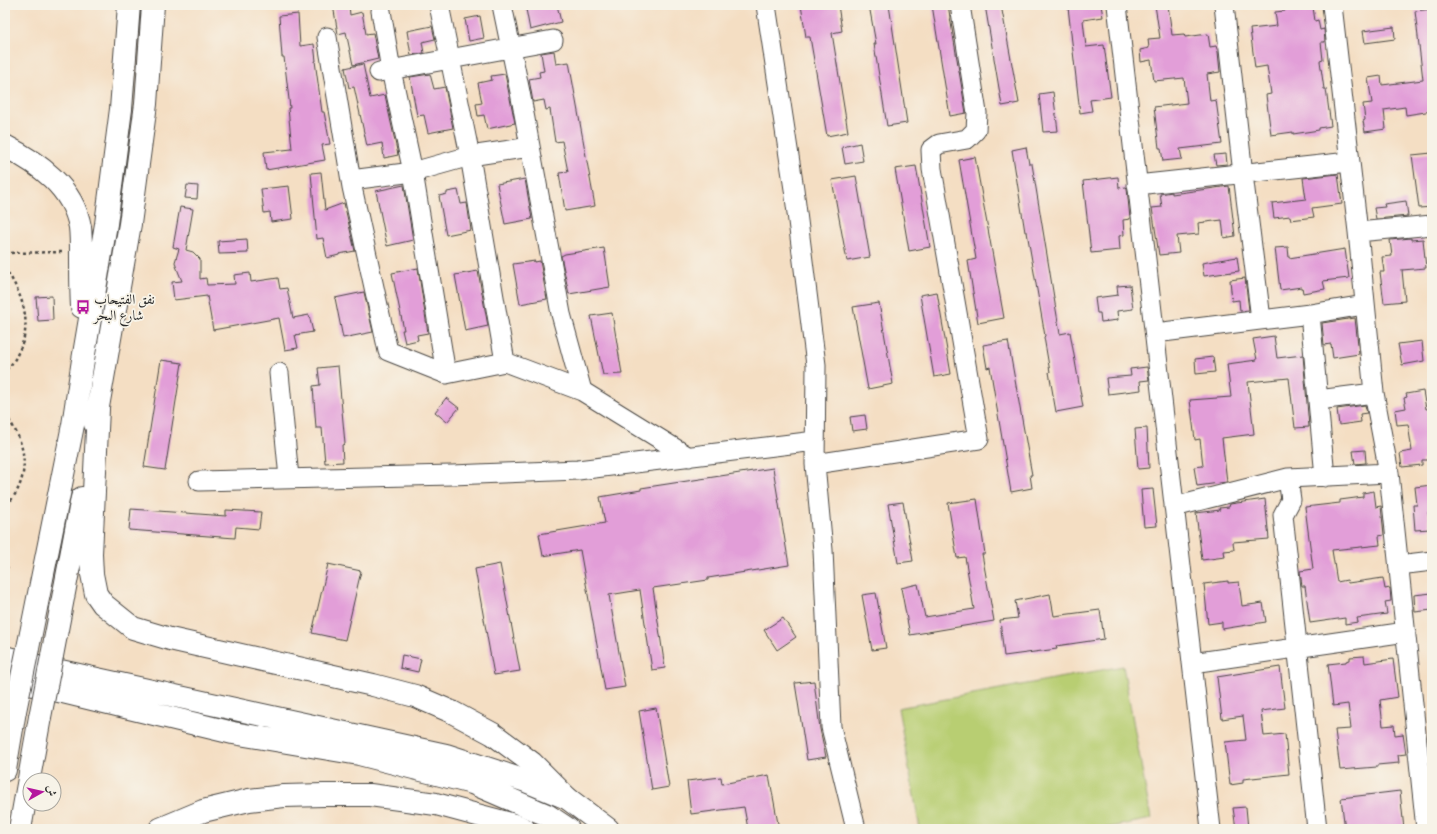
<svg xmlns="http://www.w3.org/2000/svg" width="1437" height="834" font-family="'IM FELL Great Primer',Amiri,serif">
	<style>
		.green { fill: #b8ce72; stroke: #727c4e }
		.building { fill: #e29ed8 }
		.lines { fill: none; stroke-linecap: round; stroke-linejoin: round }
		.minor-casing { stroke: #494642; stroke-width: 21 }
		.major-casing { stroke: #494642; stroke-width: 24 }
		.highway-casing { stroke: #494642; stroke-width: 24 }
		.path { stroke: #494642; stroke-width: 2.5; stroke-dasharray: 3 3; stroke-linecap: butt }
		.minor { stroke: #fff; stroke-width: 19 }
		.major { stroke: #fff; stroke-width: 22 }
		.highway { stroke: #fff; stroke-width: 22 }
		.highway-bridge-casing { stroke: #494642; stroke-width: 24; stroke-linecap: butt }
		.highway-bridge { stroke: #fff; stroke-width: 22 }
		.labels { text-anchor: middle; stroke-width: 3.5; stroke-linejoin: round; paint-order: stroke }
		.poi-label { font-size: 14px; fill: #2b2b2b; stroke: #f7f3e8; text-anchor: start }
	</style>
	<rect width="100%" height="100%" fill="#f7f3e8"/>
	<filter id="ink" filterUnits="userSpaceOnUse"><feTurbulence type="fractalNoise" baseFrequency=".025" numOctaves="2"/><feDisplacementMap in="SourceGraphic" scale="8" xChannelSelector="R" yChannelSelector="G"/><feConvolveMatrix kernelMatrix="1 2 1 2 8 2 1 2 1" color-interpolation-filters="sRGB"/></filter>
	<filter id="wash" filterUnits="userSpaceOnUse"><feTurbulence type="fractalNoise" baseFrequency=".012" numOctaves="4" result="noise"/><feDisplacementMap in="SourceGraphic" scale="16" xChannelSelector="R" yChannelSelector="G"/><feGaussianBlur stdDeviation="0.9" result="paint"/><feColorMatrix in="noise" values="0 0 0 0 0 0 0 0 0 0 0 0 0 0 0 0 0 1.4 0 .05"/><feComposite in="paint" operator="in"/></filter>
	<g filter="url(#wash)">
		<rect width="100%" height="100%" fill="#f4dec3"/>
		<!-- green -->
		<path class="green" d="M1123,666L1151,819L1101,829H920L898,708Z"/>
		<g id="blocks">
			<!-- building -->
			<path class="building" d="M333,5H349L350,15L362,12L366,34L373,33L378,59L353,65L346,32L338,34Z
				M548,5H557L561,22L530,30L526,9Z
				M801,5H838L842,31L832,33L848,132L827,136L810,37H806Z
				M869,5H889L907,123L887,126L874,44H876Z
				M932,5H948L966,113L950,116Z
				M985,5H1001L1019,103L1002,106Z
				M1088,5H1101L1103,17L1083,20L1086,47L1104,45L1111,97L1090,100L1092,111L1080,113L1068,7Z
				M1155,5H1168L1172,35L1184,34L1185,37L1208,34L1210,47L1216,46L1218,52L1220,72L1207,74L1210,101L1216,100L1222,144L1180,149L1182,159L1163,161L1161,148H1159L1154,107L1187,103L1184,78L1154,81L1151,60L1141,62L1140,50L1149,48L1148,39L1160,38Z
				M1284,5H1308V8L1313,7L1315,21L1318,20L1320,30L1324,29L1325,42H1321L1323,60L1320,61L1324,89H1326L1331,126L1319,128V130L1293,134V132L1271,135L1266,95L1271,94L1267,66L1255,68L1250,29L1277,26L1275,12L1285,11Z
				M1432,9V111L1406,115L1405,107L1384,110L1386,129L1365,132L1363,121L1365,120L1363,104L1372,103L1368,78L1381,76L1382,85L1423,80L1415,11Z
				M298,14L300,46L314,44L316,61H315L322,112H324L330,144L322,145L325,160L266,170L264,152L292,149L288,108H290L284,57H282L279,16Z
				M480,16L484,38L469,41L465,19Z
				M432,26L435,39L422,42L424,53L411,55L407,31Z
				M1394,27L1395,39L1365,43L1363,31Z
				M554,51L556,64L569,62L595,206L565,211L559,173L568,172L562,141L555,142L550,109L546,110L544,100L533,102L529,79L540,77L539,72L544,71L541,53Z
				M363,64L370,98L385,95L398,155L384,158L382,143L367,146L354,87L349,88L345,68Z
				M430,74L434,89L445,87L453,128L428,133L424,115L417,116L410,77Z
				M505,74L515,123L487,129L484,115L478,116L476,104L482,103L478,83L492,80L491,76Z
				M1053,92L1058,131L1043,132L1039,94Z
				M860,143L863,161L845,164L842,147Z
				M1026,147L1029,164H1032L1060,334L1070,332L1083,407L1056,412L1049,372H1050L1044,337L1045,336L1027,232H1025L1012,150Z
				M1432,153V207L1419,208L1412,155Z
				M1226,154L1227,164L1216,165L1214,155Z
				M975,157L1004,318L978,323L968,261L976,259L959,160Z
				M916,166L930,247L909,251L895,169Z
				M321,172L325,210L344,203L355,251L339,254V255L327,258L323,238L317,239L311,173Z
				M1338,174L1342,204L1312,208L1314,217L1291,220L1290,216L1274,218L1272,203L1306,199L1303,178Z
				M856,176L870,257L847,261L832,180Z
				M1118,177L1119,188L1126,187L1127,188L1130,219L1123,220L1124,235L1119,236L1120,250L1091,253L1083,181Z
				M525,179L532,219L505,224L497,184Z
				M187,185L198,186L197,199L185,198Z
				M404,185L413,240L387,246L376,191Z
				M289,186L293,219L271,222L270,212L264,213L261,189Z
				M1229,186L1235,236L1224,238L1222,220L1198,223L1199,234L1177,236L1179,253L1159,255L1152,208L1162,207L1160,194L1172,192V194Z
				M458,190L461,204L467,203L471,230L446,235L439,196L447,194V192Z
				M1406,201L1408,216L1376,219L1374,208L1385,207L1384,204Z
				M180,207L193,209L186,250L193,252L200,259V279L206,278L207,285L235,284L234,275L250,273L251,282L278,278L280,289L287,288L293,318L309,315L313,332L295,335L298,348L285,350L279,318L213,330L207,296L174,300L172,282L182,281L176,266L175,262L179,249L173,247Z
				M1411,238V240L1423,239L1426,268L1402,270L1405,301L1384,303L1380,272H1384L1382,257L1392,256L1390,240Z
				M247,239L248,253L219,254L218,241Z
				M1288,247L1289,258L1345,249L1349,278L1323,281L1325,289L1303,293L1302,287L1280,290L1275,248Z
				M604,248L610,287L569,294L561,256L565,254Z
				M1237,257L1239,271L1204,276L1202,263Z
				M535,261V262L540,261L547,299L520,304L513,264Z
				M418,268L428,333L417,335L418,340L405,343L402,330H404L392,273Z
				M478,271L488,326L465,331L455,275Z
				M1245,278L1249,310L1240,311L1239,300L1232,301L1230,280Z
				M1130,285L1133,309L1117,311L1118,320L1101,322L1100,313H1097L1095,298L1118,295L1117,286Z
				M364,292L373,332L343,338L335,298Z
				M937,292L951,374L934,377L920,295Z
				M52,296L53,320L38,321L36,297Z
				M879,303L893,384L868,389L853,307Z
				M612,313L622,374L603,375L591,316Z
				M1355,318L1359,354L1333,358L1331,344L1324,345L1322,323Z
				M1274,336L1277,358L1303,355L1309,427L1295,428L1289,378L1248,382L1254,434L1222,438L1227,482L1197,486L1194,467L1203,466L1200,439L1195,440L1190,400L1231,397L1227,364L1257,360L1253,339Z
				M1008,341L1032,475H1030L1032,488L1011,492L990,367L987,368L983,345Z
				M1422,341L1424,361L1402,365L1398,344Z
				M1213,357L1215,372L1196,374L1195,359Z
				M161,360L182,363L165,470L144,467Z
				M338,366L345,444L342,445L343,462L325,463L322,428H316L313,386L320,385L318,368Z
				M1147,367L1149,380L1140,381L1141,390L1108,394L1106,378L1131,376L1130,369Z
				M1423,391L1426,409L1432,408V460H1422V465L1402,467L1400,453L1412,451L1408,424L1397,425L1395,410L1406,408L1404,398L1407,397L1406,394Z
				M446,398L459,408L447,422L435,412Z
				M1365,405L1367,413L1360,414L1361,422L1339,425L1337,409Z
				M865,415L867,429L852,431L850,417Z
				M1147,428L1149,468L1138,469L1135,429Z
				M1365,450L1366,463L1355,464L1353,451Z
				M773,468L789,565L708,578V580L653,588L665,668L652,670L640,590L609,595L625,687L605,690L580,550L543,556L539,534L605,523L600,497L641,490V488Z
				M1432,485V511L1428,512L1430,529L1415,530L1413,505H1417L1415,487Z
				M1153,489L1157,526L1144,527L1141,490Z
				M1374,491L1376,507L1381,506L1384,535L1379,536L1380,545L1332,550L1337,582L1347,580L1348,583L1383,578L1385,589L1390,588L1391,601L1385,602L1387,614L1357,618L1358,622L1345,624V618L1310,623L1305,586H1302L1300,571L1313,569L1305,507L1340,503V500L1363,497V493Z
				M977,499L985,554H982L994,621L910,635L901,588L918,584L925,617L974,609L965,557L957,558L948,503Z
				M1265,499L1269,539L1233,542L1234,550L1224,551L1225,557L1202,560L1196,513L1220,510L1219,508L1229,507L1230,504Z
				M903,502L913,561L898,563L888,504Z
				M131,509L226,516V510L261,512L259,529L236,527L235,538L129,530Z
				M328,564L361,571L345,640L312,633Z
				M500,564L520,671L494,675L475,569Z
				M1228,581V583L1239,582L1242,606L1263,603L1266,622L1222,629V622L1208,624L1204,584Z
				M876,593L886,648L872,650L862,595Z
				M1432,593V610L1415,612L1414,595Z
				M1050,594L1054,616L1100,610L1104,639L1056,646L1057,649L1004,656L1000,620L1018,618L1015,601Z
				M783,618L796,637L777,650L764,630Z
				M402,655L421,659L418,672L400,668Z
				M1364,656L1365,663L1393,659L1398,697L1380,700L1383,726L1394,725L1395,735L1403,734L1406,754L1398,755L1399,763L1377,765V767L1340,770L1335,730L1351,729L1348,704L1333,706L1328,664L1346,662V661L1350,660V657Z
				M1280,667L1285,708L1261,711L1264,736L1285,734L1289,774L1243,779V783L1230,785L1225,742L1246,740L1243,716L1222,719L1217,677Z
				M814,681L820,729L826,757L807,760L795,683Z
				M656,708L669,787L652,790L639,711Z
				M769,775L779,829H748L744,807L691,814L687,781L721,777L722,784Z
				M1400,791L1404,829H1345L1341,798Z
				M1246,807L1248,829H1236L1233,808Z"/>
		</g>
	</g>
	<g filter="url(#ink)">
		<use href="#blocks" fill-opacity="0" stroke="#494642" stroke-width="1"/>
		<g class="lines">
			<defs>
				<path id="minor" d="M439,5L470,156L505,362L582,391
					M502,5L520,92L561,314L582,391L689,457
					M766,5L794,189L816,365L815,464L823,550L831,727L856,829
					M1117,5L1211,829
					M1224,5L1243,174L1261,319
					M1332,5L1358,232L1374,393L1389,473L1426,829
					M381,11L391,70L413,172L446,374L505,362
					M327,37L352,187L388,351L446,374
					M379,72L553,40
					M351,180L413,172L470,156L530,147
					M1137,185L1349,162
					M1358,232L1432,225
					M1310,314L1325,477
					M1155,333L1310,314L1364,305
					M279,373L289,478
					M1318,400L1374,393
					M815,464L979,439L932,169L931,150L939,144L967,139L976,130L977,113L960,5
					M1288,478L1291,500L1283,515L1317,829
					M199,481L452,475L578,470L815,441
					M1174,507L1288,478L1389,473
					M1399,565L1432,561
					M1192,663L1406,632"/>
				<path id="major" d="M5,657L33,665L446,755L526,781L567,798L608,829
					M5,678L233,733L359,754L472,783L547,815L568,829"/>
				<path id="highway" d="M5,146C38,163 73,187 80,227C81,236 81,246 81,255C81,272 81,290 82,307
					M98,409L91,554L92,574L96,594L103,604L133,628L170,639L373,685L415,696L452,712L493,734L532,763L567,798
					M95,424L130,224L146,104L153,5
					M28,648L73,425L83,360L106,224L121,109L129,5
					M52,656L82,498
					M5,770L15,711
					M20,829L40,717
					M160,829L203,811L249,800L284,796L324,795H370L436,804L518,826L524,829"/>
			</defs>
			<!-- minor casing -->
			<use href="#minor" class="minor-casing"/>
			<!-- major casing -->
			<use href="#major" class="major-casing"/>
			<!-- highway casing -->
			<use href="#highway" class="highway-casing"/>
			<!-- path -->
			<path class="path" d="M5,253L64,252
				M5,268C22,294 34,323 18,353C15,360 11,366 5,370
				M5,415C28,443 32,480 5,507
				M5,562L8,568"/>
			<!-- minor -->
			<use href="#minor" class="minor"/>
			<!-- major -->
			<use href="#major" class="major"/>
			<!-- highway -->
			<use href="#highway" class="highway"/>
			<defs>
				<path id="highway-bridge" d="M15,711L28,648
					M40,717L52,656"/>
			</defs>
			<!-- highway-bridge casing -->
			<use href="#highway-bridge" class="highway-bridge-casing"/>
			<!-- highway-bridge -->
			<use href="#highway-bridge" class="highway-bridge"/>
		</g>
	</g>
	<!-- icons -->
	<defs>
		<symbol id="bus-bare" viewBox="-9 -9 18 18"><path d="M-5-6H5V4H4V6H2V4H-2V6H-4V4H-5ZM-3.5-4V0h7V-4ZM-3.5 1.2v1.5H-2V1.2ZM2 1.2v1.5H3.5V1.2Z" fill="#b5179e" stroke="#f7f3e8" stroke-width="2.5" paint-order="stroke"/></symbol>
	</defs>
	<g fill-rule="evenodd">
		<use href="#bus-bare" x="73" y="297" width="20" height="20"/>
	</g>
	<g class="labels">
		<!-- poi labels -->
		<g class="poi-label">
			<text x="94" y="304">نفق الفتيحاب<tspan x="94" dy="16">شارع البحر</tspan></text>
		</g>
	</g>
	<!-- margin -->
	<rect width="1437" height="834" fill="none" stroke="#f7f3e8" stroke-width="20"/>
	<!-- north arrow -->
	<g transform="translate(42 792) rotate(82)"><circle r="19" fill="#f7f3e8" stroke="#a5a39c"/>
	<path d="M0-3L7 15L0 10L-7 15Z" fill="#b5179e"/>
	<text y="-6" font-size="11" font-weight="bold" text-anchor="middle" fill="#2b2b2b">ش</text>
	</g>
</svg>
